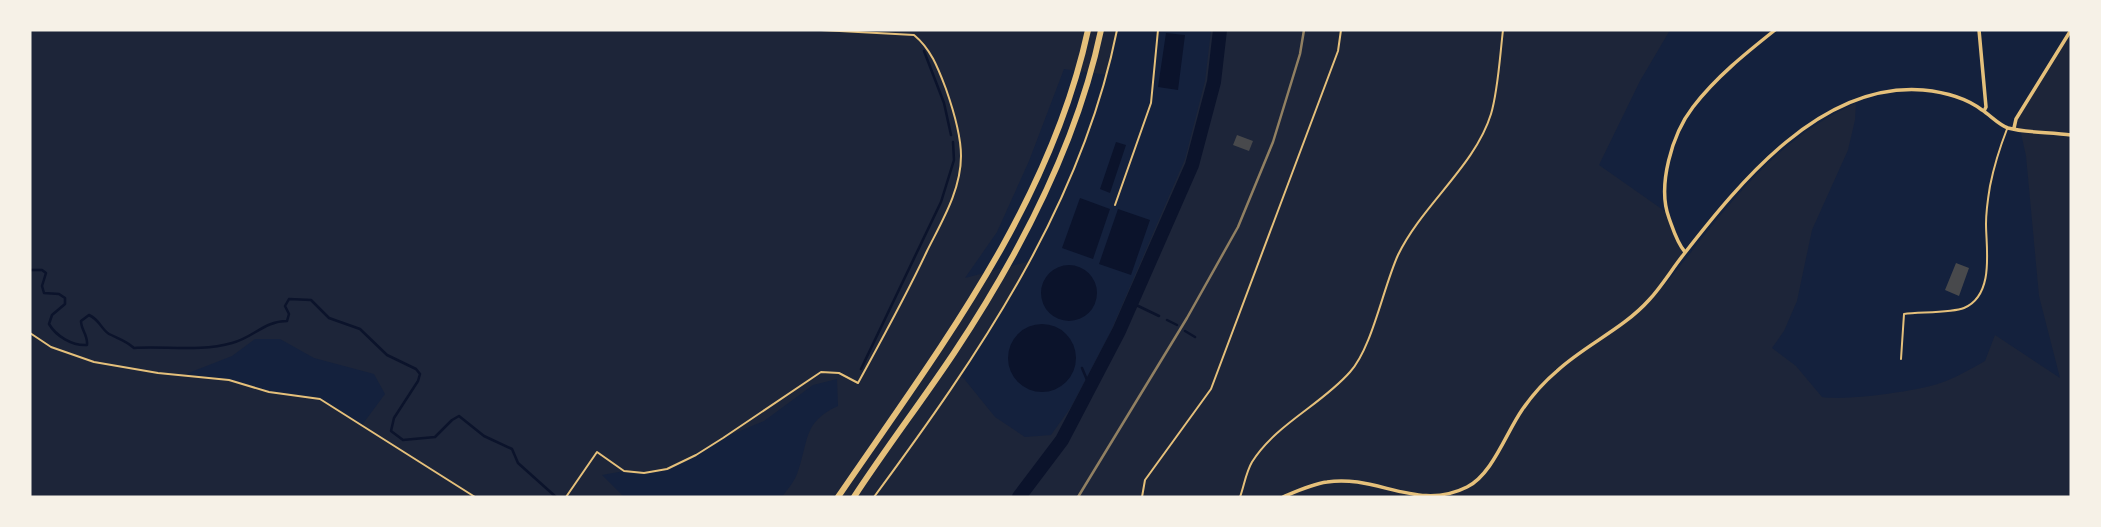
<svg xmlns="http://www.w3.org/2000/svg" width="2101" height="527" font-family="Rubik,sans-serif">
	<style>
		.green { fill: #1d2539; fill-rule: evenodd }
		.water { fill: #0b132b }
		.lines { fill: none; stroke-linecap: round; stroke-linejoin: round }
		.stream { stroke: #0b132b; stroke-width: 2.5 }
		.river { stroke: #0b132b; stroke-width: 14 }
		.building { fill: #48494c }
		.path { stroke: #e5c07b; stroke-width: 2 }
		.service { stroke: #e5c07b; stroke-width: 2 }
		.minor { stroke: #e5c07b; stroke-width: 3.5 }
		.trunk { stroke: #e5c07b; stroke-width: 6 }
		.rail { stroke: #918062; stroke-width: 2.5 }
	</style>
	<rect width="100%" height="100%" fill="#14213d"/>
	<!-- green -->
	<path class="green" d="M30,30H1117L1107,75L1064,69L1029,161L997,232L965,278L1031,261L961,375L995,417L1025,437L1051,435L1071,407L1110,333L1185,159L1205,81L1211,30H1670L1640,81L1599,165L1666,212L1685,252L1661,284L1664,286C1722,215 1770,141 1856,103L1855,120L1848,150L1812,230L1797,301L1784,331L1772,348L1796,366L1822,397C1847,401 1922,391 1946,381C1959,376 1972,368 1985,361L1995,335L2060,378L2039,296L2026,156L2020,129L2014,128L2016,119L2071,30V497H782C787,490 794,482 797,474C809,442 802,422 838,406L837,379L813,385L764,421L723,438L667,469L644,473L624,471L602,475L624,497H30ZM255,339H280L314,358L374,374L385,394L362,425L320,399L269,392L229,380L186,374L232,356Z"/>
	<!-- water -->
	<path class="water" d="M1166,33L1185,35L1178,90L1158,87Z
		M1116,142L1126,145L1110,193L1100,189Z
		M1080,198L1110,209L1093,259L1062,248Z
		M1118,209L1150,220L1131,275L1099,264Z
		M1041 293a28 28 0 1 1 56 0a28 28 0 1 1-56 0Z
		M1008 358a34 34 0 1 1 68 0a34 34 0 1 1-68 0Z"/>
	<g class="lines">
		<!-- stream -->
		<path class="stream" d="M924,51L944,103L951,135
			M30,270H42L46,273L42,286L44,293L59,294L65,298V304L52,315L49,324C56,336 72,346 87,345C88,335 81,330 81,321L89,315C100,320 101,329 109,334C119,339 125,340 134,348C167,346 200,352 232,343C253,338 264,321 287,321L289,314L285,306L289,299L311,300L329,318L360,329L387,355L416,369L420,374L418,381L394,418L391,431L403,440L435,437L452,420L459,416L484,436L512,449L518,463L556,497
			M1132,303L1159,316
			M1167,320L1177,325
			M1185,331L1195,337
			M1082,368L1090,387
			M861,369L941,202L954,160L953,142"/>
		<!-- river -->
		<path class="river" d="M1019,497L1062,440L1119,331L1192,165L1214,82L1220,30"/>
	</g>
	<!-- building -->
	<path class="building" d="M1237,135L1253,141L1249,151L1233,145Z
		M1956,263L1969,268L1959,296L1945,290Z"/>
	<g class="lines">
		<!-- path -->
		<path class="path" d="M1115,205L1151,103L1158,30
			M30,333L51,347L94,362L158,373L229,380L269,392L320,399L475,497
			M566,497L597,452L624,471L644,473L667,469L696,455L723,438L821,372L839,373L858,383C882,339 906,296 927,251C942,221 961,190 961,156C961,134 953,109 946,89C938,68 931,49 914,35L821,30
			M874,497C978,356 1082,205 1117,30
			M1142,497L1145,480L1211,389L1338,51L1341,30
			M1240,497C1244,486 1246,472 1252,462C1276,424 1321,405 1350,372C1372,348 1383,288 1398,255C1422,205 1475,166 1491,114C1498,91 1500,55 1503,30"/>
		<!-- service -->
		<path class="service" d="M1901,359L1904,314C1919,312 1952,313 1964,308C1995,295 1986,248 1986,224C1986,211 1988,198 1990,186C1994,166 2000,147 2007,129"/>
		<!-- minor -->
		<path class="minor" d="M1979,30L1986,107L1984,111
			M2014,128L2016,119L2071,30
			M1685,252C1677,243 1673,229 1669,218C1657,186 1672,134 1693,107C1716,77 1746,53 1775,30
			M1283,497C1297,491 1312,484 1327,482C1376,474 1418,512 1467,487C1492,475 1506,433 1522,410C1531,397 1544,382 1557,371C1585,345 1623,329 1649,300C1662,286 1672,269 1684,254C1740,182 1821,82 1923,90C1944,92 1965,97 1982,110C1990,115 1999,125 2008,128C2026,133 2052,132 2071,135"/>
		<!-- trunk -->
		<path class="trunk" d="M838,497C937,352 1050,206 1088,30
			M854,497C886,448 922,401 954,353C1019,255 1077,145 1101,30"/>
		<!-- rail -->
		<path class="rail" d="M1078,497L1187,318L1238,227L1273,142L1300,54L1304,30"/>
	</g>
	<!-- border -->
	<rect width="2101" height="527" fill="none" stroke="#f6f1e7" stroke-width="63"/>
</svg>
